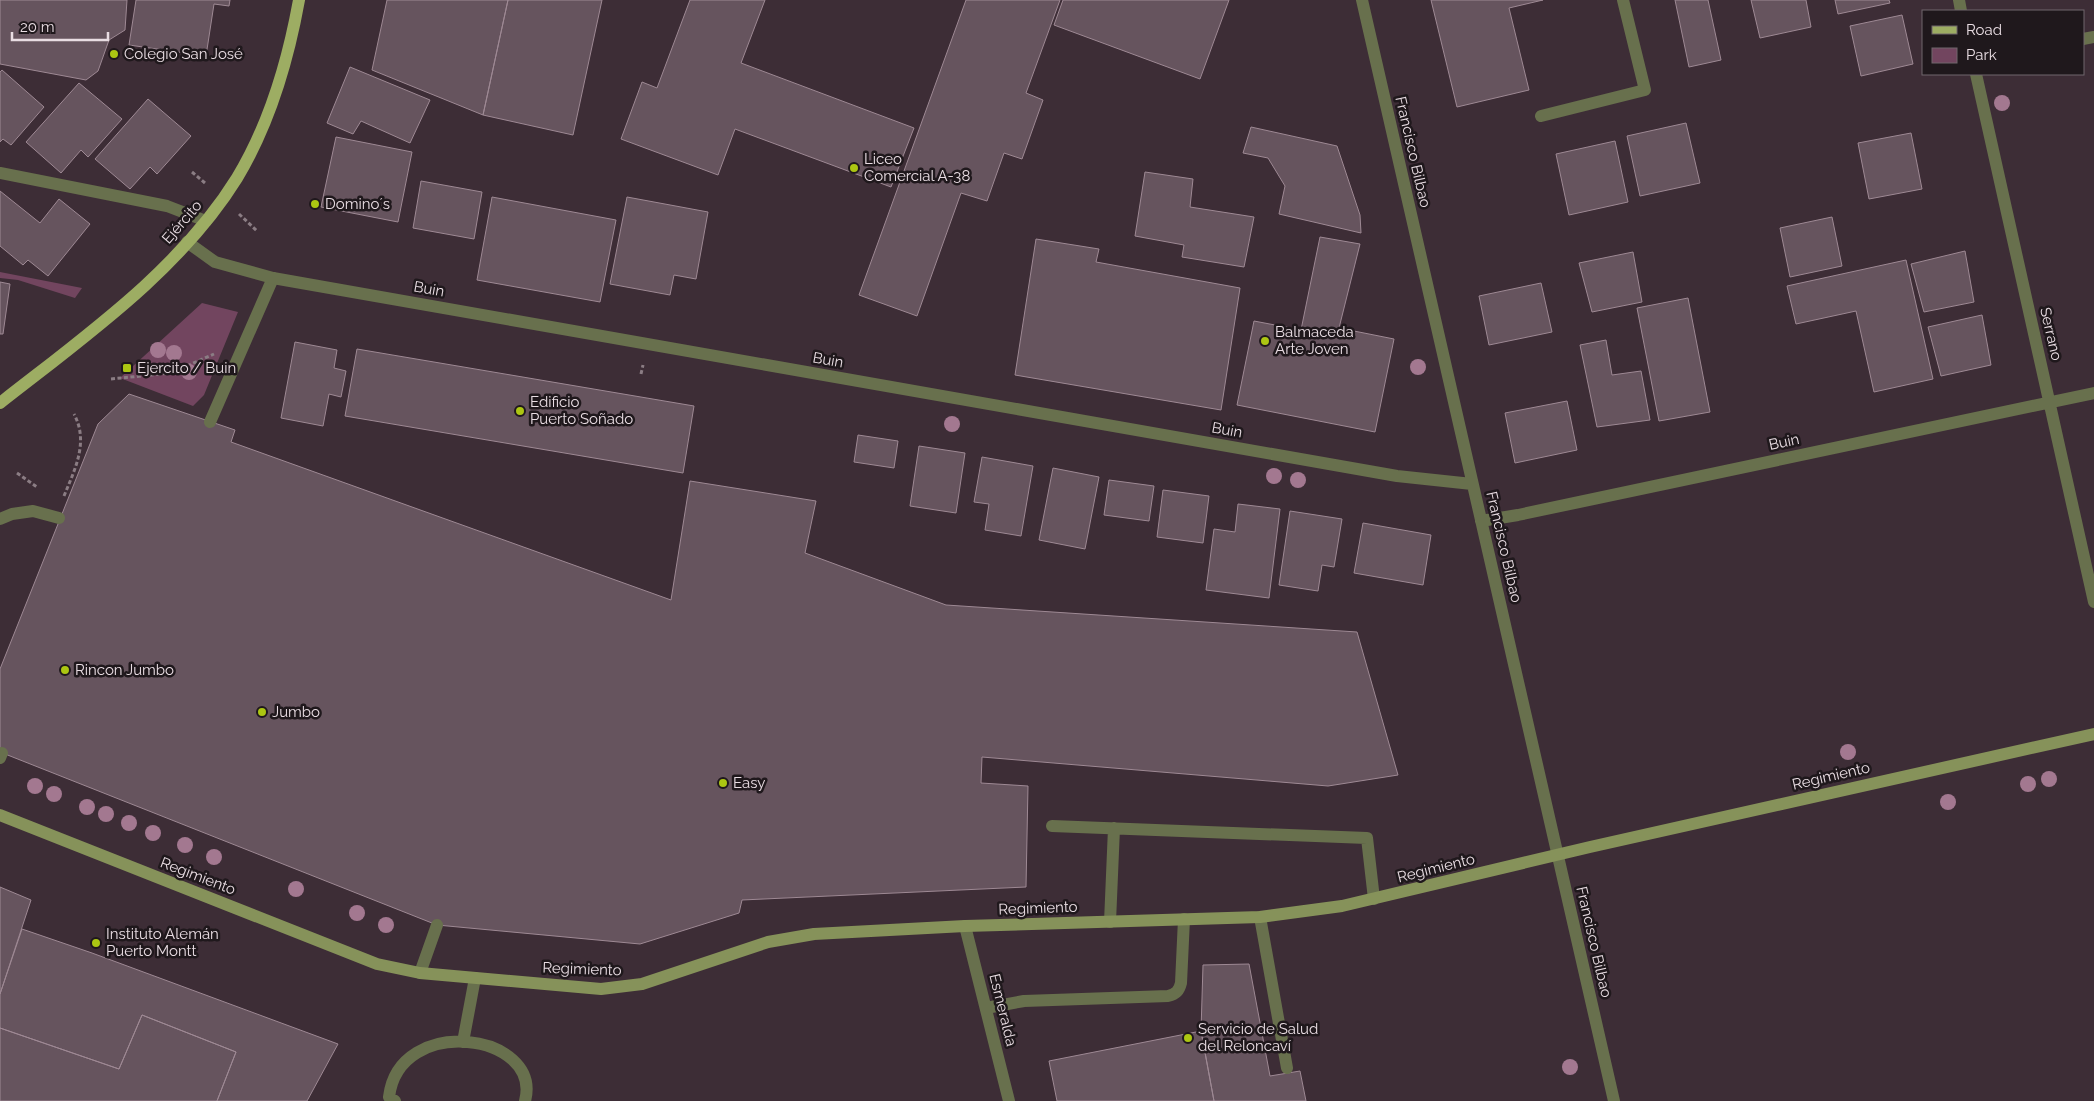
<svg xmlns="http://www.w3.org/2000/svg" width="2094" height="1101" font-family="Raleway,sans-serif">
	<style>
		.green { fill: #72455f }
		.building { fill: #66545e; stroke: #9e8994 }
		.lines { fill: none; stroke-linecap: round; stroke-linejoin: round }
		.path { stroke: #8b7d84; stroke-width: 3; stroke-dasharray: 4 2.5; stroke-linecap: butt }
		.lane { stroke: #68704d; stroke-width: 12 }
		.street { stroke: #68704d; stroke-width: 12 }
		.secondary { stroke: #86925a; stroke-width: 12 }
		.primary { stroke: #9dad63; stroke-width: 12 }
		.tree { fill: #a37890 }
		.poi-dot { fill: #acc612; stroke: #1f181c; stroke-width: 2 }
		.labels { text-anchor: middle; stroke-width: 5; stroke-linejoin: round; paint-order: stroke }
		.poi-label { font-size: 15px; fill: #e9dde3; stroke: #1f181c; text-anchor: start }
		.street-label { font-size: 15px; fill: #e9dde3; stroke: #1f181c }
	</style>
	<rect width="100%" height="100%" fill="#3d2d36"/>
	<!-- green -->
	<path class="green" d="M0,272L82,288L75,298L18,280L0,278Z
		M202,303L238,312L204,395L193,406L120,378Z"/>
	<!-- building -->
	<path class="building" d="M0,0H127L125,30L109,40L98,71L86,80L0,64Z
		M136,0H230L229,6L214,4L206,56L129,45Z
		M387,0H508L483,115L372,70Z
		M508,0H602L573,135L483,115Z
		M690,0H765L741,63L914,128L891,187L735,129L718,175L621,139L642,82L657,88Z
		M966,0H1060L1026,93L1043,100L1022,159L1004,153L987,201L961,193L917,316L859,295Z
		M1063,0H1229L1200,79L1054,25Z
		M1431,0H1543L1509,8L1529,90L1457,107Z
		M1675,0H1708L1721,60L1689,67Z
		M1751,0H1806L1811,27L1760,38Z
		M1835,0H1889L1890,3L1838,14Z
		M1902,15L1913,64L1861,76L1850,26Z
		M350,67L430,100L410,143L361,121L353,134L327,123Z
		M2,70L44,107L11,145L3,139L0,142V72Z
		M79,83L122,119L88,157L81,150L61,173L26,142Z
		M148,99L191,136L157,174L150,167L130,189L95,159Z
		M1686,123L1700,183L1640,196L1627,136Z
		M1251,127L1337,146L1360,215L1361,233L1279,214L1285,186L1268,158L1243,153Z
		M1911,133L1922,189L1869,199L1858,143Z
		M336,137L412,152L398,222L321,207Z
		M1615,141L1628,202L1569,215L1556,154Z
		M1145,172L1193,179L1190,207L1254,217L1244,267L1182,257L1184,245L1135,236Z
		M421,181L482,192L474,239L413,228Z
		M0,191L40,223L59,199L90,224L48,276L28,260L23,265L0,246Z
		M492,197L616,220L600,302L477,280Z
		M627,197L708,212L696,279L674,275L670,295L610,284Z
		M1832,217L1842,266L1790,277L1780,228Z
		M1320,237L1360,244L1339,328L1394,339L1375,432L1237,405L1254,321L1301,330Z
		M1036,239L1099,249L1096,262L1240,288L1221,410L1015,375Z
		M1965,251L1974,302L1924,312L1911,264Z
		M1633,252L1642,302L1592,312L1579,263Z
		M1906,260L1933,379L1874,392L1856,311L1796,324L1787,286Z
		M0,282L10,284L3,334H0Z
		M1541,283L1552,332L1489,345L1479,296Z
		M1688,298L1710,412L1659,421L1637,308Z
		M1982,315L1991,365L1941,376L1928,327Z
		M1606,340L1612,375L1641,371L1650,420L1597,427L1580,345Z
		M295,342L337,350L334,368L346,371L341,397L329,394L323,426L281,418Z
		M357,349L694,406L683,473L345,416Z
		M129,394L235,430L231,442L671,600L690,481L816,501L805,553L946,605L1357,632L1398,775L1328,786L982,757L981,783L1028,786L1026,887L742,900L739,913L640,944L437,925L0,752V669L98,424Z
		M1567,401L1577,450L1515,463L1505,413Z
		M858,435L898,441L894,468L854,462Z
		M919,446L965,453L956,513L910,506Z
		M982,457L1033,466L1021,536L985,530L989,504L974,502Z
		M1053,468L1099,477L1085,549L1039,540Z
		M1109,480L1154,486L1149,521L1104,515Z
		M1163,490L1209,496L1203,543L1157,537Z
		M1238,504L1280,509L1269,598L1206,590L1214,529L1235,532Z
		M1290,511L1342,519L1334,567L1322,565L1318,591L1279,585Z
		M1363,523L1431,535L1423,585L1354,573Z
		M0,887L31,900L0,994Z
		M22,929L92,953L338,1044L307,1101H217L236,1052L142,1015L119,1069L0,1028V994Z
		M1249,964L1270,1076L1300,1071L1306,1101H1214L1201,1031L1203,965Z
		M142,1015L236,1052L217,1101H0V1028L119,1069Z
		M1201,1031L1214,1101H1057L1049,1061Z"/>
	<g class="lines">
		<!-- path -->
		<path class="path" d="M192,172L205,183
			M239,214L257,231
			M641,374L643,365
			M111,379L171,373L214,354
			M17,473L37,487
			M64,496C75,469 89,442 74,414"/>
		<!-- lane -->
		<path class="lane" d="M1541,116L1645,90L1623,0
			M0,173L167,206L206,221
			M210,422L273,278
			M0,519L12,514L33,511L59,518
			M0,758L2,753
			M1052,826L1367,838L1374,899
			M1260,917L1287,1068
			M1110,922L1114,828
			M420,973L437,925
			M986,1008L1024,1001L1168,996C1176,994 1179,991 1181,983L1184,919
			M463,1042L475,978
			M395,1101L389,1097C399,1013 543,1033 525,1101"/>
		<!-- street -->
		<path class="street" d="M1362,0L1614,1101
			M1959,0L1961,11
			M2083,39L2094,37
			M1976,74L2094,602
			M187,242L215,262L273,278L1397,476L1472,484
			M1481,521L1518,515L2094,393
			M965,926L1009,1101"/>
		<!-- secondary -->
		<path class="secondary" d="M0,815L377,964L420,973L601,989L642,984L768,942L814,934L965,926L1260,917L1342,906L1590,847L2094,734"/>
		<!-- primary -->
		<path class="primary" d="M0,403C84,337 180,270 237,178C269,125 288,61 299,0"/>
	</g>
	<!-- trees -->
	<g class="tree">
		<circle cx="2002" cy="103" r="8"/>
		<circle cx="158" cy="350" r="8"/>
		<circle cx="174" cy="353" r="8"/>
		<circle cx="1418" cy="367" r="8"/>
		<circle cx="189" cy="372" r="8"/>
		<circle cx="952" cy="424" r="8"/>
		<circle cx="1274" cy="476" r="8"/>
		<circle cx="1298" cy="480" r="8"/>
		<circle cx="1848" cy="752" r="8"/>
		<circle cx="2049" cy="779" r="8"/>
		<circle cx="2028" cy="784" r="8"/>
		<circle cx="35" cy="786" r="8"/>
		<circle cx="54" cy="794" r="8"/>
		<circle cx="1948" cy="802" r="8"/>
		<circle cx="87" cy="807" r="8"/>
		<circle cx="106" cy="814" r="8"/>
		<circle cx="129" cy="823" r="8"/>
		<circle cx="153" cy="833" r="8"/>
		<circle cx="185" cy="845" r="8"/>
		<circle cx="214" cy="857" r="8"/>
		<circle cx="296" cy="889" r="8"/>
		<circle cx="357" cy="913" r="8"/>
		<circle cx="386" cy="925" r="8"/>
		<circle cx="1570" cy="1067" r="8"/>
	</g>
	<!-- markers -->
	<g class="poi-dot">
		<circle cx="114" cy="54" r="5"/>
		<circle cx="854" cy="168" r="5"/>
		<circle cx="315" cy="204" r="5"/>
		<circle cx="1265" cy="341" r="5"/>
		<rect x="122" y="363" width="10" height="10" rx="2.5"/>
		<circle cx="520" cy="411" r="5"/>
		<circle cx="65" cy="670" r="5"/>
		<circle cx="262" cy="712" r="5"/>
		<circle cx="723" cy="783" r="5"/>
		<circle cx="96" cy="943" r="5"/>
		<circle cx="1188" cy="1038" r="5"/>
	</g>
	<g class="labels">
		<!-- poi labels -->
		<g class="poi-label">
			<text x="124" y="59">Colegio San José</text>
			<text x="864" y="164">Liceo<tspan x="864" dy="17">Comercial A-38</tspan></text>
			<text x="325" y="209">Domino´s</text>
			<text x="1275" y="337">Balmaceda<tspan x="1275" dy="17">Arte Joven</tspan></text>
			<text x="137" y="373">Ejercito / Buin</text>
			<text x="530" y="407">Edificio<tspan x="530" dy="17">Puerto Soñado</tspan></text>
			<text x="75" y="675">Rincon Jumbo</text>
			<text x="272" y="717">Jumbo</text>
			<text x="733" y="788">Easy</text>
			<text x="106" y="939">Instituto Alemán<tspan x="106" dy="17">Puerto Montt</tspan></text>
			<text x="1198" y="1034">Servicio de Salud<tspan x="1198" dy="17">del Reloncaví</tspan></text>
		</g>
		<!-- street labels -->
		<g class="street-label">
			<text transform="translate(1413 152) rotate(77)" y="5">Francisco Bilbao</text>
			<text transform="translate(182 222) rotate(-49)" y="5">Ejército</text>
			<text transform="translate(429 289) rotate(10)" y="5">Buin</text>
			<text transform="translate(2051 334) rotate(77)" y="5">Serrano</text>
			<text transform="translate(828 360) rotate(10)" y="5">Buin</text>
			<text transform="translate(1227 430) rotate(10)" y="5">Buin</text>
			<text transform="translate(1784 442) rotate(-12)" y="5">Buin</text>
			<text transform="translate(1504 547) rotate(77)" y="5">Francisco Bilbao</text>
			<text transform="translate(1831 776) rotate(-13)" y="5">Regimiento</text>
			<text transform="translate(1436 868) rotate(-14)" y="5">Regimiento</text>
			<text transform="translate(198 876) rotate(21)" y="5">Regimiento</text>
			<text transform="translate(1038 908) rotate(-2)" y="5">Regimiento</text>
			<text transform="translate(1594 942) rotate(77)" y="5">Francisco Bilbao</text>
			<text transform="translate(582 969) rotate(2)" y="5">Regimiento</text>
			<text transform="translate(1003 1010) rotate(76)" y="5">Esmeralda</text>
		</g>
	</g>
	<!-- legend -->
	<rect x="1922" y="10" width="162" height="65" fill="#1f181c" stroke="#70676c"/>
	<rect x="1932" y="26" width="25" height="8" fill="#9dad63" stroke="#70676c"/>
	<text x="1966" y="35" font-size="15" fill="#e9dde3">Road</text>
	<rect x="1932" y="48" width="25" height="15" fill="#72455f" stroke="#70676c"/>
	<text x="1966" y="60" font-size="15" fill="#e9dde3">Park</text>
	<!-- scale -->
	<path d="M12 32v8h96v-8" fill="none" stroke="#e9dde3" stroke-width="2.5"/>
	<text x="20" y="32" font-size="15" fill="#e9dde3" stroke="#1f181c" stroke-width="4" paint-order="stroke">20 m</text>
</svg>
